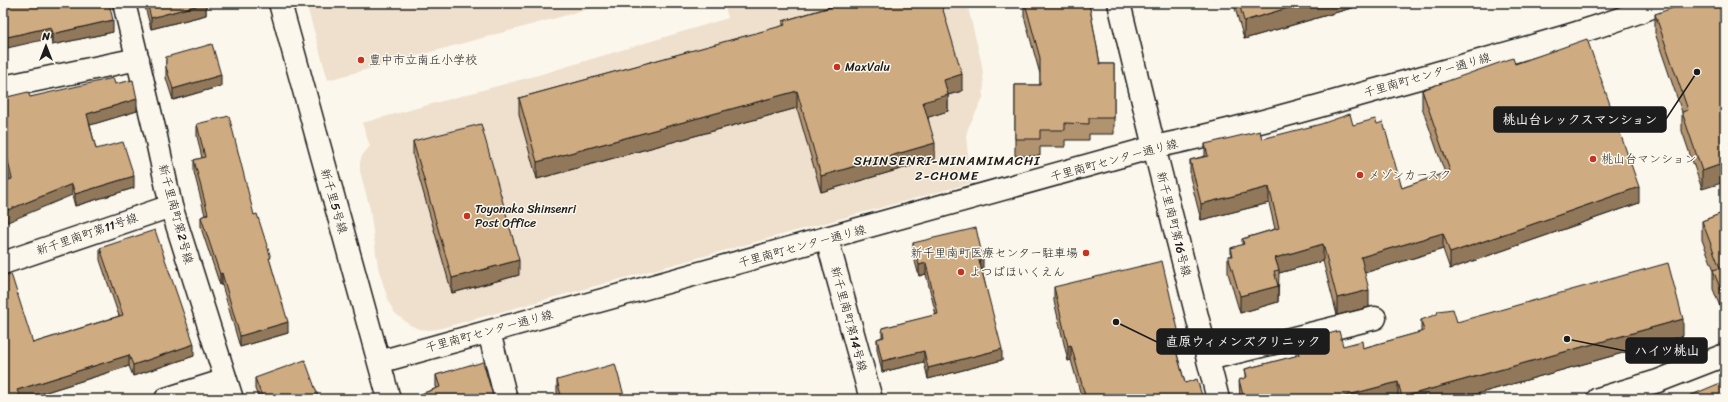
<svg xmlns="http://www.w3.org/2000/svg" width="1728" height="402" font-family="Sriracha,'Klee One',sans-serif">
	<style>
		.built { fill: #eee0cc }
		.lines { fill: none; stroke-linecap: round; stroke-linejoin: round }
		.minor-casing { stroke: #1c1c1c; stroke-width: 25 }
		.tertiary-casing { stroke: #1c1c1c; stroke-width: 25 }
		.minor { stroke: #fbf7ec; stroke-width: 22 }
		.tertiary { stroke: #fbf7ec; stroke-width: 22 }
		.wall { fill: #b2936f; stroke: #1c1c1c }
		.shaded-wall { fill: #91785a; stroke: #1c1c1c }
		.building { fill: #cfab81; stroke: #1c1c1c }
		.poi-dot { fill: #c8321e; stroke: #fbf7ec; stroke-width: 1.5 }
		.labels { text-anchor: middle; stroke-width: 3; stroke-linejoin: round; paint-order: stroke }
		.poi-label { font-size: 12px; fill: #1c1c1c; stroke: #fbf7ec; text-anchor: start }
		.street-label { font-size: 12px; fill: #1c1c1c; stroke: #fbf7ec }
		.neighbourhood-label { font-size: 13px; letter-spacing: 1px; fill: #1c1c1c; stroke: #fbf7ec }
		.leader { fill: none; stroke: #1c1c1c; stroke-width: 1.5 }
		.callout-dot { fill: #1c1c1c; stroke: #fbf7ec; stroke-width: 1.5 }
		.callout { fill: #1c1c1c; stroke: #1c1c1c; stroke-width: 1.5 }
		.callout-label { font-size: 13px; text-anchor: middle; font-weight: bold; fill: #fff }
	</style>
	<rect width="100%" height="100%" fill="#fbf7ec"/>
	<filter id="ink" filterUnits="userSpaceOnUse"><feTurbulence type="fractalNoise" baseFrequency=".025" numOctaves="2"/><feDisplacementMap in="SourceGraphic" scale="8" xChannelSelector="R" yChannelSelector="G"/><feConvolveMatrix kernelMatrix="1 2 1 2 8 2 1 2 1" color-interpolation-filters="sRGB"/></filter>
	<g filter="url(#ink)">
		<!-- built -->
		<path class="built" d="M306,3H611L328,80Z
			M724,3H967L982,65L984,84L983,98L968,128L966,136L971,183L438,329L430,330L419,329L410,325L395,313L389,303L378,267L370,209L360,171V162L362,156L370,146L362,123L542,74L728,18Z"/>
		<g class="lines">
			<defs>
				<path id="minor" d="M124,3L155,132L171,206L232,399
					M1119,3L1154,147
					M3,87L138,59
					M3,263L171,206
					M489,332L506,399
					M1208,359L1375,318
					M166,399L226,380
					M1598,399L1658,381L1725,355"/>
				<path id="tertiary" d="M280,3L389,399
					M1154,147L1218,399
					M827,239L871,399
					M379,362L1154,147C1246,128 1336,101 1426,76C1505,53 1586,34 1662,3"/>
			</defs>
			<!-- minor casing -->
			<use href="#minor" class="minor-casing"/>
			<!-- tertiary casing -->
			<use href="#tertiary" class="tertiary-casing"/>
			<!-- minor -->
			<use href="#minor" class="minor"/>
			<!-- tertiary -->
			<use href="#tertiary" class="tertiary"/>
		</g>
		<!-- wall -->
		<path class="wall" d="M3,3L113,32L52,45L51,38Z
			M144,3H206V15L151,29Z
			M836,3H941L962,91L948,95V111L928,117L935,159L821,192L797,108L537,179L519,115V98L783,26V21L836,5Z
			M1024,3H1089L1100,64H1114V134H1089V140H1065V147H1040V156H1015V85H1040V74L1024,16Z
			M1235,3H1369L1244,39L1235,8Z
			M1725,3L1702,189L1682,131V112L1655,33V14Z
			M166,57L221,86L173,100L166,78Z
			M1515,64L1639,203L1450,269L1443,249L1364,273L1369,307L1337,315L1323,261L1279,273L1278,302L1240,313L1228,273V256H1231V248L1242,245V239L1275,229L1269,203L1201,220L1190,177V160L1205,156V144L1262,139L1353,125L1402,188L1445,173L1422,107V90Z
			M115,84L137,111L90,125L96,149L134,188L75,206L72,195L10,180L3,150V98L30,97Z
			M197,124L254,215L271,265L288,333L240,347L222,285H220L201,228V217L205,215L194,172V160L202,158L197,136Z
			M413,141L519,275L452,293L413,156Z
			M1725,212V319L1713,289V270H1714L1702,240V221Z
			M913,243L983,269L982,270L1002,360L928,379L924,362L882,372L877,349V339L882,337V328L936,315L926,274L919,276L913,254Z
			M100,248L194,356L133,376L129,366L24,399H3L33,343L119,316L100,260Z
			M1054,287L1180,353L1177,354L1185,383L1203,399H1082L1071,360L1068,361L1054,301Z
			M1421,320L1457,322L1683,336L1459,399H1240L1239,380L1245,378V369L1296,356V343L1363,348L1421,332Z
			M473,365L493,399H421V394L437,388L436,387V375Z
			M255,378L318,399H259L255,389Z
			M557,380L625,399H557Z"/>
		<!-- shaded-wall -->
		<path class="shaded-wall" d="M206,3V15L151,29V18Z
			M1304,3H1369L1244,39V21Z
			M113,20V32L52,45V34Z
			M51,27V38L3,49V38Z
			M962,74V91L948,95V111L923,119V102L944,80Z
			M221,75V86L173,100V89Z
			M797,91V108L537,179V162Z
			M137,99V111L87,126V114Z
			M935,143V159L821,192V176Z
			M1725,163V182L1702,189V171Z
			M134,176V188L75,206V194Z
			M72,184V195L3,224V212Z
			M1269,187V203L1201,220V204Z
			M1639,187V203L1450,269V253Z
			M1443,233V249L1361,274V257Z
			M1323,244V261L1279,273V270L1275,258Z
			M983,259V269L979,270V260Z
			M519,260V275L452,293V278Z
			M926,263V274L919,276V265Z
			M222,273V285H220V274Z
			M1278,286V302L1240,313V296Z
			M1369,290V307L1337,315V298Z
			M1683,319V336L1459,399H1402V397Z
			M288,322V333L240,347V336Z
			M1180,338V353L1173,355V340Z
			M194,344V356L133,376V365Z
			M1071,345V360L1068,361V346Z
			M1002,349V360L928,379V368Z
			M924,351V362L882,372V361Z
			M129,355V366L24,399H17V390Z
			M1398,382V399H1333Z
			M318,396V399H310Z
			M493,396V399H482Z"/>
		<!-- building -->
		<path class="building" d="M3,3H109L113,20L52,34L51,27L3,38Z
			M147,3H206L151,18Z
			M841,3H941L962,74L944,80L948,95L923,102L935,143L821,176L797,91L537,162L519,98L785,25L783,21L841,4Z
			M1025,3H1089L1100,64H1114V118H1089V124L1065,123V130H1040V139H1015V85H1040V58Z
			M1239,3H1304L1244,21Z
			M1687,3H1725V163L1702,171L1682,112L1688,110L1655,14Z
			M1587,39L1639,187L1450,253L1443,233L1361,257L1369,290L1337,298L1323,244L1275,258L1279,270L1274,271L1278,286L1240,296L1228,256H1233L1231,248L1244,244L1242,239L1279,228L1269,187L1201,204L1190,160L1208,156L1205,144L1260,131L1262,139L1321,124L1350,114L1353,125L1375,119L1377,124L1383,122L1402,188L1450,171L1422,90L1513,58L1515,64Z
			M212,44L221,75L173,89L166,67V57Z
			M113,78L115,84L133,80L137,99L87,114L96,149L123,142L134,176L75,194L72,184L3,212V182L12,179L3,138V98L28,92L30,97Z
			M229,116L254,215L257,214L271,258H269L288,322L240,336L222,273L220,274L201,217L208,214L194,160L205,157L197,124Z
			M481,124L519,260L452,278L413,141Z
			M1725,212V300L1713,270L1720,268L1702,221Z
			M976,228L983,259L979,260L1002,349L928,368L924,351L882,361L877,339L884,337L882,328L938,314L926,263L919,265L913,243Z
			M155,230L194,344L133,365L129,355L17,390L21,399H3V276L11,274L33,343L123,315L100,248Z
			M1162,261L1180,338L1173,340L1185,383L1197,379L1203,399H1086L1071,345L1068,346L1054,287Z
			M1668,263L1683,319L1402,397L1398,382L1333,399H1244L1239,380L1247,377L1245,369L1299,355L1296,343L1339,331L1343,346L1362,341L1363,348L1424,331L1421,320L1437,314L1438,311L1453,309L1457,322Z
			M305,360L318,396L310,399H263L255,378Z
			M483,362L493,396L482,399H423L421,394L440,387L436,375L473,364V365Z
			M615,364L625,399H562L557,380Z
			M1725,381V399H1682Z
			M976,397L977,399H968Z"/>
	</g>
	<!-- markers -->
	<g class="poi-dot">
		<circle cx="361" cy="60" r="4"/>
		<circle cx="837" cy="67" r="4"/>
		<circle cx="1593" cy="159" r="4"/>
		<circle cx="1360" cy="175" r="4"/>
		<circle cx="467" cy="216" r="4"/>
		<circle cx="1086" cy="253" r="4"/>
		<circle cx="961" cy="272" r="4"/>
	</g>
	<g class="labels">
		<!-- poi labels -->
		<g class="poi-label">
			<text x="369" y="64">豊中市立南丘小学校</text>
			<text x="845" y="71">MaxValu</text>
			<text x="1601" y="163">桃山台マンション</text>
			<text x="1368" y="179">メゾンカースク</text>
			<text x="475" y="213">Toyonaka Shinsenri<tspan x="475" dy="14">Post Office</tspan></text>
			<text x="1078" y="257" text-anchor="end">新千里南町医療センター駐車場</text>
			<text x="969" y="276">よつばほいくえん</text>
		</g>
		<!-- street labels -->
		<g class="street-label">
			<text transform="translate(1427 75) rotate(-16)" y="4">千里南町センター通り線</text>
			<text transform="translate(1114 160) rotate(-15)" y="4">千里南町センター通り線</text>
			<text transform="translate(334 201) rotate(74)" y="4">新千里5号線</text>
			<text transform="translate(176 214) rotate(75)" y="4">新千里南町第2号線</text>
			<text transform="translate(1174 224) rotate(76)" y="4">新千里南町第16号線</text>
			<text transform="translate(87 234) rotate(-19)" y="4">新千里南町第11号線</text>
			<text transform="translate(802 246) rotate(-15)" y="4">千里南町センター通り線</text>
			<text transform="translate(849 319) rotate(75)" y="4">新千里南町第14号線</text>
			<text transform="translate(489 331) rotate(-15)" y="4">千里南町センター通り線</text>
		</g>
		<!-- neighbourhood labels -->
		<g class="neighbourhood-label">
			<text x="947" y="165">SHINSENRI-MINAMIMACHI<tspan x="947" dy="15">2-CHOME</tspan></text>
		</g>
	</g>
	<!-- callouts -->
	<path class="leader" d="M1697 72L1666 119M1116 322L1157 342M1567 339L1626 351"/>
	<g class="callout-dot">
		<circle cx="1697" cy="72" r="4"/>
		<circle cx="1116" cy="322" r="4"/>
		<circle cx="1567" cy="339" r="4"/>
	</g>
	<g class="callout">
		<rect x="1494" y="107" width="172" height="25" rx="4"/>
		<rect x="1157" y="329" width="172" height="25" rx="4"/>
		<rect x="1626" y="338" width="81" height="25" rx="4"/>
	</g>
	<g class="callout-label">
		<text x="1580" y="124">桃山台レックスマンション</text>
		<text x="1243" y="346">直原ウィメンズクリニック</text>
		<text x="1667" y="355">ハイツ桃山</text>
	</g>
	<!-- margin -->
	<rect width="1728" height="402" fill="none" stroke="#fbf7ec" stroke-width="16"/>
	<rect x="8" y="8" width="1712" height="386" fill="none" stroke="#1c1c1c" stroke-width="1.5" filter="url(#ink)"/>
	<!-- north arrow -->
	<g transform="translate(46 46)" stroke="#fbf7ec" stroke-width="3" paint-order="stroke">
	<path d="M0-3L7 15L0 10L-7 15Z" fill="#1c1c1c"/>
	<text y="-6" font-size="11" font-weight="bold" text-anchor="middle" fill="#1c1c1c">N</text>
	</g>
</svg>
